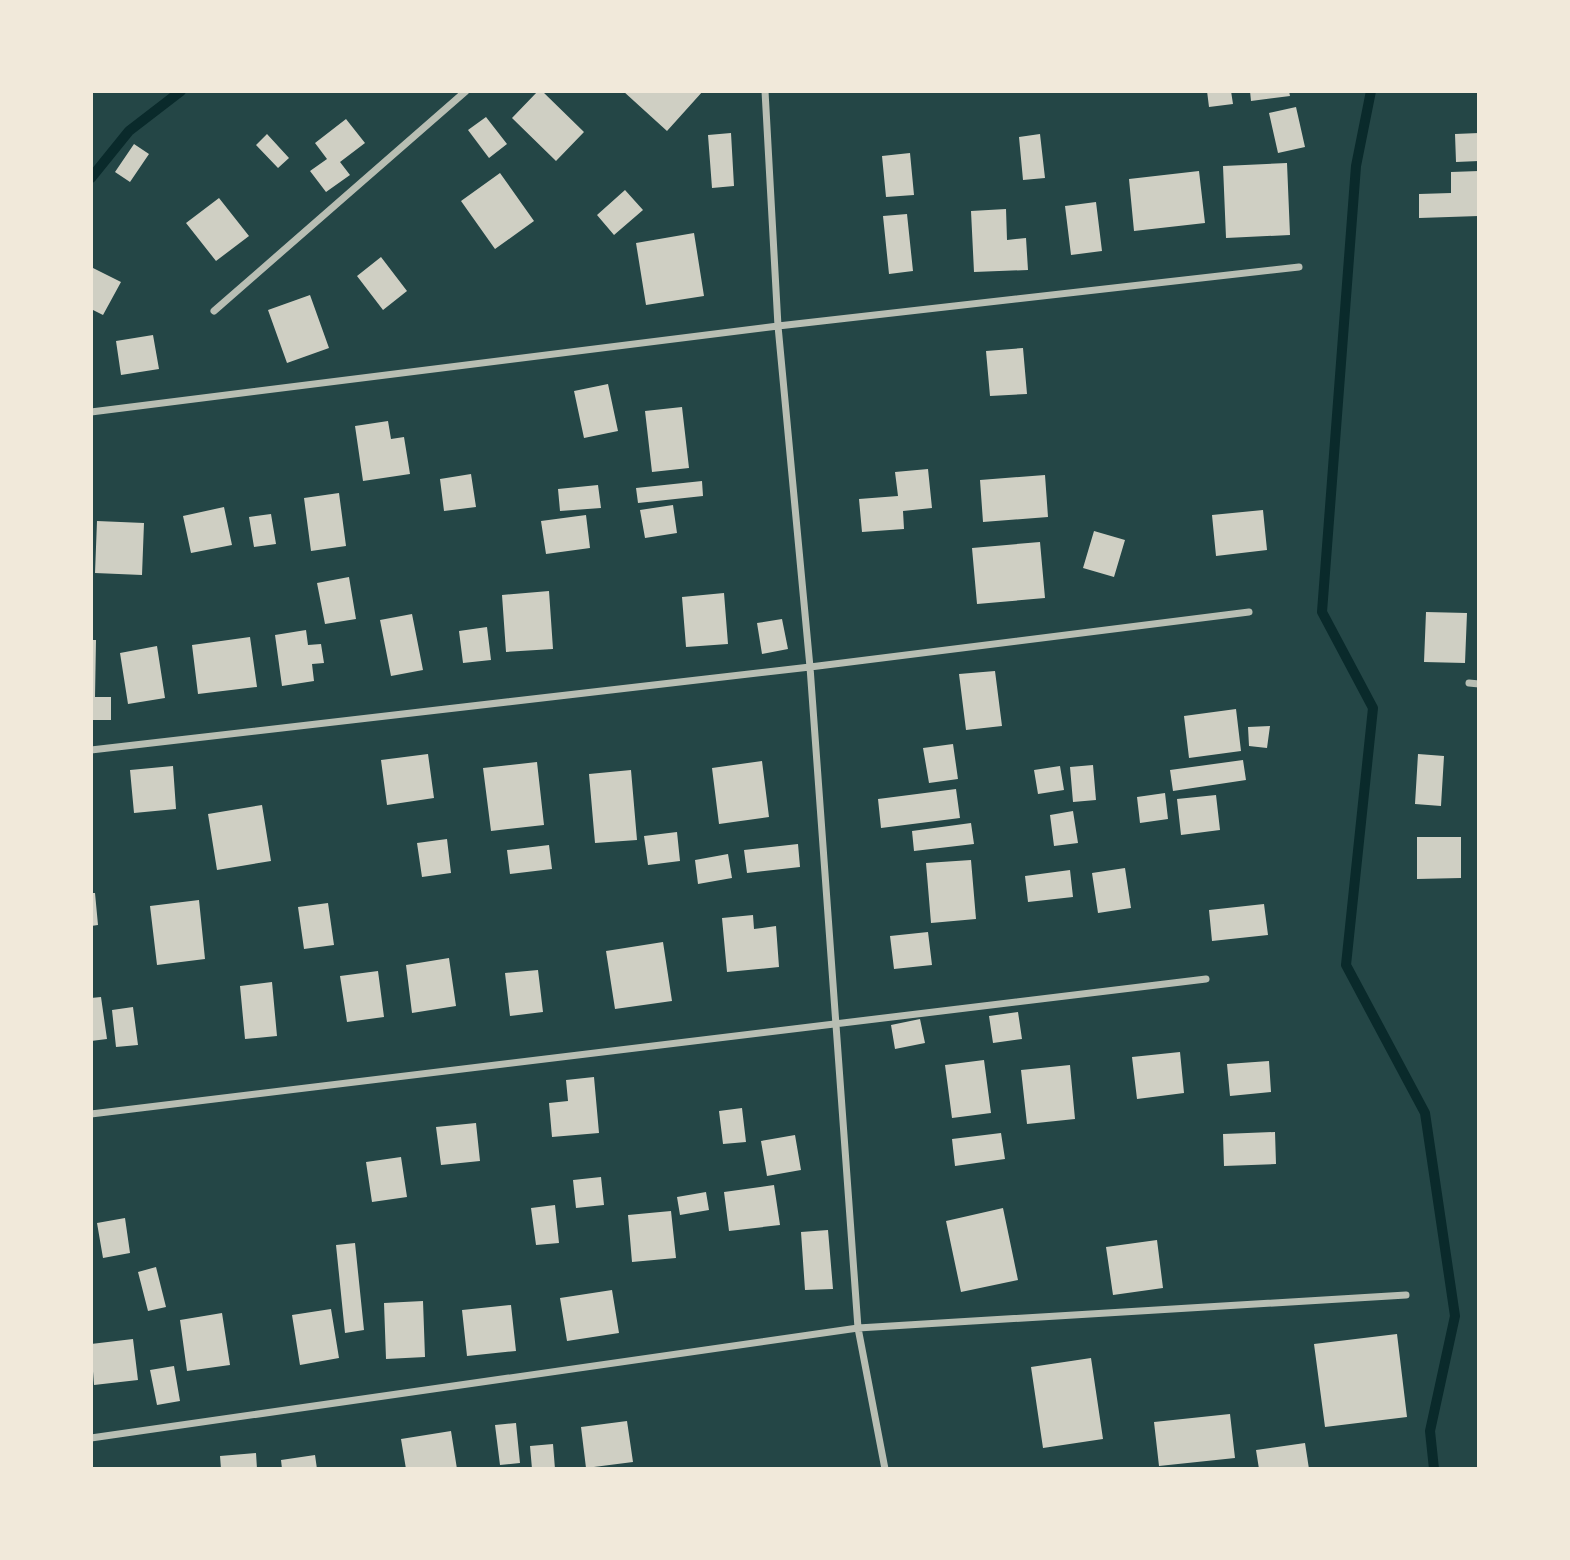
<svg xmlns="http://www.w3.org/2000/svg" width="1570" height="1560" font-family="'PT Sans Narrow',sans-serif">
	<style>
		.green { fill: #244646 }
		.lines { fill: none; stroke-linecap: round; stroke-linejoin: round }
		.stream { stroke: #0a2a2b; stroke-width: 10 }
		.building { fill: #cfcfc3 }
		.minor { stroke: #b8beb3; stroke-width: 7 }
	</style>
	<rect width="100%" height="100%" fill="#0f3d3e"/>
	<!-- green -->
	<path class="green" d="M91,91H1479V1469H91Z"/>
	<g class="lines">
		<!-- stream -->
		<path class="stream" d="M1371,91L1356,166L1322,612L1373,708L1346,965L1425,1113L1455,1316L1430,1431L1434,1469
			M91,178L129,131L181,91"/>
	</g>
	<!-- building -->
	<path class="building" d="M538,91H542L584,132L556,161L512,118Z
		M623,91H703L667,131Z
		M1207,91H1231L1233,104L1209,107Z
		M1250,91H1289L1290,96L1251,101Z
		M1296,107L1305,147L1278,153L1269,113Z
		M486,117L507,144L489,158L468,130Z
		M346,119L365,143L340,162L350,175L326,192L310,171L327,159L315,143Z
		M731,133L734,186L712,188L708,135Z
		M1479,133V161L1456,162L1455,134Z
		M267,134L289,158L278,168L256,145Z
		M1040,134L1045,178L1023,180L1019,137Z
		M134,144L149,154L130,182L115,172Z
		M910,153L914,195L886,197L882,156Z
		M1287,163L1290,235L1226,238L1223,166Z
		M1199,171L1205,223L1134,231L1129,179Z
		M1479,171V216L1419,218V194L1451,193V172Z
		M500,173L534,221L495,249L461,201Z
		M625,190L643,210L614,235L597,215Z
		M219,198L249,236L216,261L186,223Z
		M1096,202L1102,251L1071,255L1065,206Z
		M1006,209L1007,240L1026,238L1028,270L974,272L971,211Z
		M907,214L913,271L889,274L883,216Z
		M694,233L704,296L646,305L636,243Z
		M381,257L407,291L383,310L357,276Z
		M91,267L121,282L103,315L91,309Z
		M310,295L329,348L287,363L268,310Z
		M153,335L159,369L121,375L116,341Z
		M1023,348L1027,394L990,396L986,351Z
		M608,384L618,431L584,438L574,391Z
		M682,407L689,468L652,472L645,411Z
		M388,421L391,439L404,437L410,474L363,481L355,426Z
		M928,469L932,508L903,511L904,529L862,532L859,499L898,496L895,472Z
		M471,474L476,507L444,511L440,479Z
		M1045,475L1048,517L983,522L980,480Z
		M702,481L703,496L638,503L636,488Z
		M598,485L601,508L560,511L558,489Z
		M339,493L346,546L311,551L304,498Z
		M673,505L677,533L645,538L640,510Z
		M224,507L232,545L191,553L183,516Z
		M1263,510L1267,550L1216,556L1212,515Z
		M271,514L276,544L254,547L249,517Z
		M586,515L590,548L546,554L541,521Z
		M97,521L144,523L142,575L95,573Z
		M1094,531L1125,540L1114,577L1083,568Z
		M1040,542L1045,598L977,604L972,548Z
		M349,577L356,619L325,624L317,583Z
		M549,591L553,649L506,652L502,595Z
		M724,593L728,644L686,647L682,597Z
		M1426,612L1467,613L1465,663L1424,662Z
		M412,614L423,670L391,676L380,620Z
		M782,619L788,649L762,654L757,623Z
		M487,627L491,660L463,663L459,631Z
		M306,630L308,645L321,644L324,663L312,664L314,681L282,686L275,635Z
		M250,637L257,687L198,694L192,645Z
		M91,640H96L95,697H111V720H91Z
		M157,646L165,698L128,704L120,653Z
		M995,671L1002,726L966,730L959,674Z
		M1236,709L1241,751L1189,758L1184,716Z
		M1270,726L1267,748L1249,746L1248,727Z
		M953,744L958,779L929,783L923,748Z
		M428,754L434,798L387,805L381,760Z
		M1418,754L1444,756L1441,806L1415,804Z
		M1243,760L1246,780L1173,791L1170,770Z
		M762,761L769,817L719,824L712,768Z
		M537,762L544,825L491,831L483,768Z
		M1093,765L1096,800L1073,802L1070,767Z
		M173,766L176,809L134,813L130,770Z
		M1060,766L1064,790L1038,794L1034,770Z
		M631,770L637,840L595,843L589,774Z
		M956,789L960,818L881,828L878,799Z
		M1165,793L1168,819L1140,823L1137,797Z
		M1216,795L1220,830L1181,835L1177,799Z
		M262,805L271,861L217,870L208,814Z
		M1073,811L1078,843L1054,846L1050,815Z
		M971,823L974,844L914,851L912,831Z
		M677,832L680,861L648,865L644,836Z
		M1417,837H1461V878L1417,879Z
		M447,839L451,873L422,877L417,843Z
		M798,844L800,867L747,873L744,850Z
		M549,845L552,869L510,874L507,850Z
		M728,854L732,878L698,884L695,860Z
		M971,860L976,919L931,923L926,863Z
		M1125,868L1131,908L1098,913L1092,873Z
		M1070,870L1073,897L1028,902L1025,876Z
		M91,893H95L98,925L91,926Z
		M199,900L205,959L157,965L150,906Z
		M328,903L334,945L304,949L298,907Z
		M1264,904L1268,935L1212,941L1209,910Z
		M753,915L754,929L776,926L779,967L727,972L722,918Z
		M928,932L932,965L894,969L890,936Z
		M663,942L672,1001L615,1009L606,951Z
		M449,958L456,1006L412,1013L406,965Z
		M538,970L543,1012L510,1016L505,973Z
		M378,971L384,1017L347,1022L340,976Z
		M272,982L277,1036L245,1039L240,986Z
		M101,997L107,1039L91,1041V998Z
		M133,1007L138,1045L116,1047L112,1010Z
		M1018,1012L1022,1039L993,1043L989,1016Z
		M920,1019L925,1043L895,1049L891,1025Z
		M1180,1052L1184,1093L1137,1099L1132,1057Z
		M984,1060L991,1113L952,1118L945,1065Z
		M1269,1061L1271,1092L1230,1096L1227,1064Z
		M1070,1065L1075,1119L1027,1124L1021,1070Z
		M594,1077L599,1133L552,1137L549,1103L568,1101L566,1080Z
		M742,1108L746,1142L723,1144L719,1111Z
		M476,1123L480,1161L441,1165L436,1127Z
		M1275,1132L1276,1164L1224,1166L1223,1134Z
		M1001,1133L1005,1159L955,1166L952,1139Z
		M795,1135L801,1170L767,1176L761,1141Z
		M401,1157L407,1197L372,1202L366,1162Z
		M601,1177L604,1205L576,1208L573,1180Z
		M774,1185L780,1225L729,1231L724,1192Z
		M706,1192L709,1210L680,1215L677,1197Z
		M555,1205L559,1243L536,1245L531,1208Z
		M1003,1208L1018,1280L961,1292L946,1221Z
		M671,1211L676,1258L632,1262L628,1215Z
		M125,1218L130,1253L103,1258L97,1223Z
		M828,1230L833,1289L805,1290L801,1232Z
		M1157,1240L1163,1288L1113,1295L1106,1247Z
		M355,1243L364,1330L345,1333L336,1245Z
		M156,1267L166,1307L148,1311L138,1272Z
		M612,1290L619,1333L567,1341L560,1298Z
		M423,1301L425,1357L386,1359L384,1303Z
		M511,1305L516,1351L467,1356L462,1310Z
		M331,1309L339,1358L300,1365L292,1315Z
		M222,1313L230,1365L187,1371L180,1320Z
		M1397,1334L1407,1417L1325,1427L1314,1344Z
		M133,1339L138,1380L94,1385L91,1344Z
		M1091,1358L1103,1439L1043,1448L1031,1367Z
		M174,1366L180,1401L157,1405L150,1370Z
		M1230,1414L1235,1458L1159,1466L1154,1422Z
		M627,1421L633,1462L586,1468L581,1427Z
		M516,1423L520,1463L500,1465L495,1425Z
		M451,1431L457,1469H406L401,1439Z
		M1305,1443L1309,1469H1259L1256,1450Z
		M553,1444L555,1469H532L530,1446Z
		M256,1453L257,1469H221L220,1456Z
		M315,1455L317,1469H282L281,1460Z"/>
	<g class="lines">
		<!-- minor -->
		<path class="minor" d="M765,91L778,326L810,667L858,1328L885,1469
			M214,311L466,91
			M91,412L778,326L1299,267
			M1469,683L1479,684
			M91,750L810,667L1249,612
			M91,1114L1206,979
			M91,1438L858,1328L1406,1295"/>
	</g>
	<!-- border -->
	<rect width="1570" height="1560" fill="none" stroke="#f1e9da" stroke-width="186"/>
</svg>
